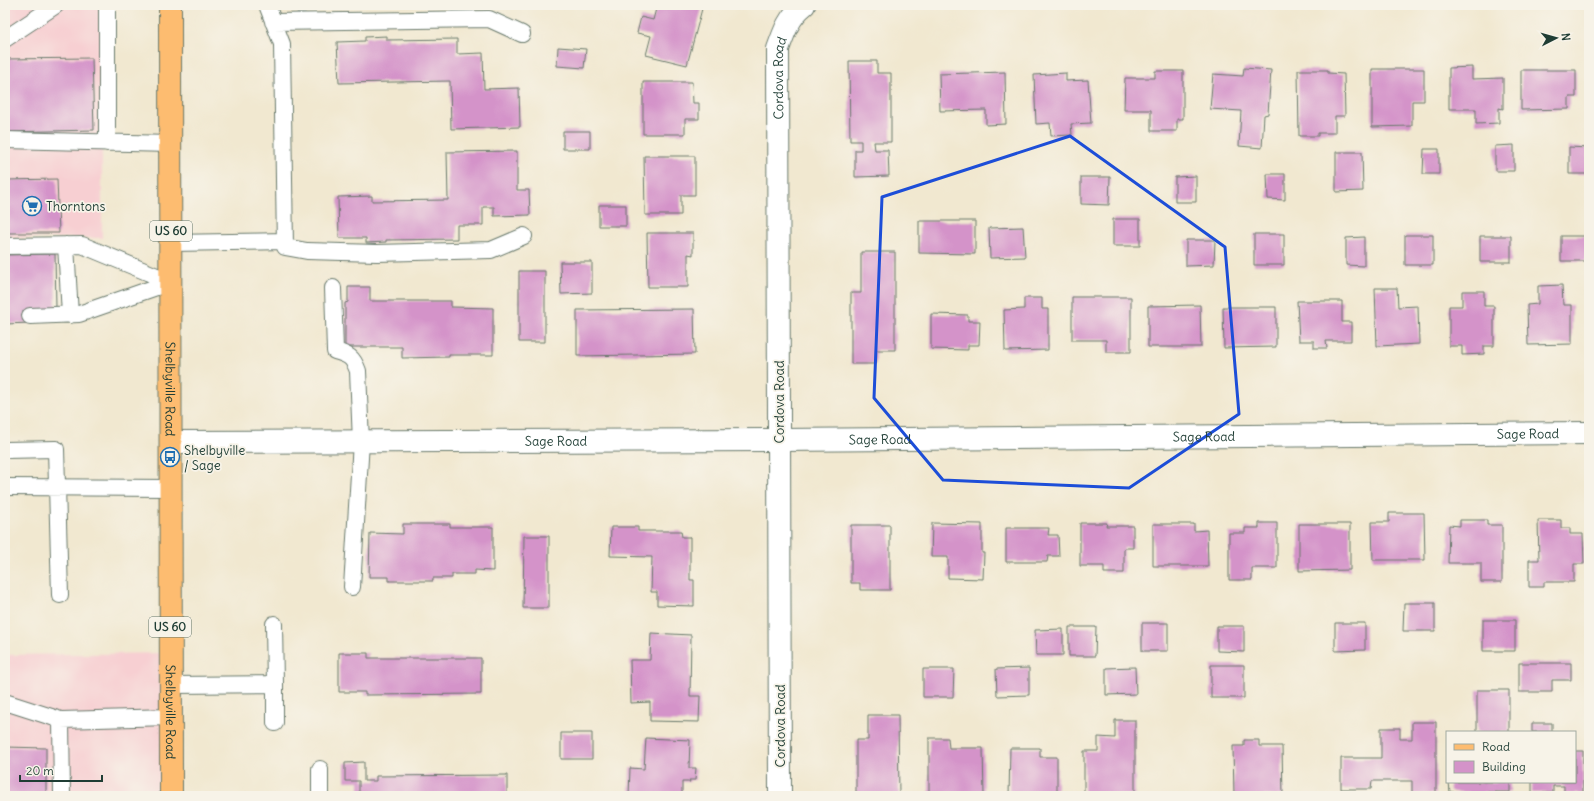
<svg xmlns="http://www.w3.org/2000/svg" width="1594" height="801" font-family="Delius,sans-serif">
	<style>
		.built { fill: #f7cfd2 }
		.building { fill: #d493c9 }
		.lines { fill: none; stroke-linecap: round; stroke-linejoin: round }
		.service-casing { stroke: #68796b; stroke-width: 18 }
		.minor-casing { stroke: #68796b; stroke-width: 24 }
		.primary-casing { stroke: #68796b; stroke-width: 24 }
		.service { stroke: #fff; stroke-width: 16 }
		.minor { stroke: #fff; stroke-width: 22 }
		.primary { stroke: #fdbc70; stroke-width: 22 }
		.marked { fill: none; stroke: #1d4ed8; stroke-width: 3; stroke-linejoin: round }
		.labels { text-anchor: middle; stroke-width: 3.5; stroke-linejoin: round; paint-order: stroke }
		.shield { fill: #f7f3e8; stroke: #60746a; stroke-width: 1 }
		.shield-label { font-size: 12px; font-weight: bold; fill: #1f3d34 }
		.street-label { font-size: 13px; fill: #1f3d34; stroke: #f7f3e8 }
		.poi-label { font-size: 13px; fill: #1f3d34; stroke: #f7f3e8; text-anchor: start }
	</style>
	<rect width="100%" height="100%" fill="#f7f3e8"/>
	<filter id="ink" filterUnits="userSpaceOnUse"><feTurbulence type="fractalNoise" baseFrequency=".025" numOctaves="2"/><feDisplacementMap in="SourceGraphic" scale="8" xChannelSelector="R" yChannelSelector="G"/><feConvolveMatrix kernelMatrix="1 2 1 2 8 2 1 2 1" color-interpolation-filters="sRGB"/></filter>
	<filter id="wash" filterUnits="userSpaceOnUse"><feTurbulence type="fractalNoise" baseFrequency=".012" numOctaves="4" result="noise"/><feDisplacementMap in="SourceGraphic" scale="16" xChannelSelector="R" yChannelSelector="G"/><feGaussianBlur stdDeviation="0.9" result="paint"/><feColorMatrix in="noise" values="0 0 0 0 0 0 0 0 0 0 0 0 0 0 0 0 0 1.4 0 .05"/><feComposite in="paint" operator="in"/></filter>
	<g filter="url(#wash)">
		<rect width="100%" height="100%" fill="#f1e8d0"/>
		<!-- built -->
		<path class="built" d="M5,5H102V238H5Z
			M170,653L171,796H5V655Z"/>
		<g id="blocks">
			<!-- building -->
			<path class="building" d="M657,5H703L687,65L646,55L651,36L637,33L641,17L653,20Z
				M387,36V40L457,39V54L483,53L484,89L519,88L520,127L451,129L450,81L339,83L337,42L365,41V37Z
				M558,47L586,49L584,68L557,66Z
				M92,58L94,130L5,132V59Z
				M849,61H877V73H891V142H874L875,150H888L889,176L855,177V150H861V141H850Z
				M1472,67V79L1503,78V109L1499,108V123L1476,124V109H1449V68Z
				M1244,68L1271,70L1268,114L1264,115L1262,148L1239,146L1241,111L1210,109L1213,74L1243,76Z
				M1372,69H1424V101H1412V126L1372,127Z
				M1298,70H1328V73L1344,74L1345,116H1335V133H1318V136H1299Z
				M1521,70H1576V97H1569V109L1521,110Z
				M1155,71H1183V119H1177V131H1151V110H1124L1125,78H1155Z
				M1005,72L1006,124L986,125V110L940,111L939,74Z
				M1066,73V81L1088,80L1091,123L1071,124L1072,135L1051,136L1050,123L1036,124L1034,75Z
				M643,82H692L693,103H699V119H685V134H643Z
				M563,131H590V149H563Z
				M1514,145V171H1495V146Z
				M1569,147L1588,148L1587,174H1569Z
				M1424,149H1439V174H1423Z
				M517,151V190H529L530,215L494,216V207H483V225H457V239L386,240V242L366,243V238H339L338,197L372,196V201L448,200L447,152Z
				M1336,152H1362L1363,191L1336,192Z
				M644,156H695V195H681V215H645Z
				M1267,174H1285V200L1268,199Z
				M1196,176V202H1175V177Z
				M1081,177H1110L1109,205L1081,204Z
				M57,179L59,233H5V180Z
				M599,205H626V226H599Z
				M1113,219H1140V246H1113Z
				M919,221H975V254L919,253Z
				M1023,227L1025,257L990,258L989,228Z
				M647,233H693V255L688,254V287H648Z
				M1254,234H1284V265H1254Z
				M1405,235H1433V265H1405Z
				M1480,236H1511V262H1480Z
				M1561,236H1586V261H1561Z
				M1364,237V266L1346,265V238Z
				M1186,240H1215L1214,265L1186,266Z
				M861,252H895V350H876V364H851V293H861Z
				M55,254L56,308L30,323L5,324V255Z
				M560,262H592V293L561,294Z
				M519,271H545V342H519Z
				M1562,285L1563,305H1572V344L1528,345L1527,305L1538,304V286Z
				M348,287H370V301H451V307L493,308V355H449V357L402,358V347H345V303L348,302Z
				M1375,288H1397L1398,307L1418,306L1419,344L1377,346Z
				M1462,291H1484V306H1494V346H1484V354L1462,355V346H1449V306H1462Z
				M1072,297H1131V352H1106V340H1072Z
				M1024,298H1042V309H1048V350L1005,351L1004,310L1024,309Z
				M1297,301H1342V322H1351V341H1326L1327,348H1314V341H1299Z
				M1200,305L1201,347H1148V306Z
				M1223,307H1276V347L1224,348Z
				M694,309L695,354L577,356V310Z
				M931,314L968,315V321H980L979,345H968V350L931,349Z
				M1389,513H1424L1425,560H1373L1372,522H1389Z
				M1460,520H1487V525H1502V582H1481V563H1448L1449,525L1460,526Z
				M1538,520H1561V528H1570V534H1583L1584,564H1574V582H1544V587H1529V560H1539Z
				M932,523L982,524V553H984L983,579L948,578V557H931Z
				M1080,523H1107L1106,526H1133V548H1124V573H1104V566H1080Z
				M1259,523H1277V568H1252V580H1229V533H1245V528H1259Z
				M403,524H450V527H493V571L475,570V574H452V578H433V581H389V577H369L370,533L403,534Z
				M1153,524H1194V531L1207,530L1208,566H1153Z
				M1299,524H1350V570L1299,571Z
				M851,525H890V590H860V583H851Z
				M611,527H638V531H681L682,537H690V580H694V606L657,605V592H651L652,557L610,556Z
				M1006,528H1049L1048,535H1058L1059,556H1048L1047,562H1006Z
				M524,536H549V608H523Z
				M1404,603H1435V631H1403Z
				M1483,620H1515V651H1483Z
				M1142,623H1168V651H1142Z
				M1335,623H1365V650L1335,651Z
				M1217,626H1244V652L1217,651Z
				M1069,627H1096L1095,656H1069Z
				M1063,629V655H1036L1035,630Z
				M651,633L691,635L690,696H700L699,722L650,721V702L631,703L630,660H650Z
				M339,653H368V658H481V694L365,695V692H339Z
				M1519,663H1571V680H1552V692H1519Z
				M1211,665H1244V698H1211Z
				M1135,667L1136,694L1106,695V668Z
				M1029,668V695L997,696L996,669Z
				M923,669H954L953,697H923Z
				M1477,690H1509V732H1477Z
				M868,715H898L899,796H856V740H868Z
				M1115,720H1135V795L1084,796V751H1098V737L1115,738Z
				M1412,722H1436V794H1412V781H1372L1371,789H1341V758H1381V728H1400V739H1412Z
				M1532,723H1552V732H1532Z
				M561,733H592V759H561Z
				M646,738L690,740L689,768H696L695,780H689L690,782H682V796H629L630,768L644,769Z
				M929,738H948L949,748H983L984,796H963L962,793L929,794Z
				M1244,740H1259V746H1282L1283,796H1234L1233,746H1244Z
				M5,747L46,748V796H5Z
				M1010,748H1040V757H1057V796H1009Z
				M1575,751H1583V794H1564V786H1553V793H1532V782H1575Z
				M364,762V781H376V776L507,775V796H359V781H345V763Z
				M1449,782H1510V792H1483V795H1469V792H1450Z"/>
		</g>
	</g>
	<g filter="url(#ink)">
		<use href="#blocks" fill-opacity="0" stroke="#68796b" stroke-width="1"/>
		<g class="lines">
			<defs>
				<path id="service" d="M267,5L282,44L285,247L307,251L377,253L491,250L524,236
					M273,22L489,19L522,34
					M5,39L56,5
					M5,140L171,144
					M107,143V5
					M171,243L285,241
					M66,245L70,315
					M5,246L82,245L171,282L79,314L30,316
					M333,288L335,351C349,355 353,357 358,371L361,442L352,587
					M5,450L56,449L60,595
					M5,487L170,488
					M275,684V723
					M170,685L275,684L274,624
					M5,702L61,720L170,717
					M61,720L62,796
					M320,796V769"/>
				<g id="minor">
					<path id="s1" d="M171,442L779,440L1589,433"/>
					<path id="s2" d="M780,796L778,49C784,32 789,17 804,5"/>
				</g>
				<g id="primary">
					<path id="s3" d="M170,5L171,796"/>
				</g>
			</defs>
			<!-- service casing -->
			<use href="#service" class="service-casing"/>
			<!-- minor casing -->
			<use href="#minor" class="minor-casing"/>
			<!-- primary casing -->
			<use href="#primary" class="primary-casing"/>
			<!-- service -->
			<use href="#service" class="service"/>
			<!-- minor -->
			<use href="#minor" class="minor"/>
			<!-- primary -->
			<use href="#primary" class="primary"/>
		</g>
	</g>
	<!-- marked area -->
	<path class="marked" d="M1070,136L1225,247L1239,414L1129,488L943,480L874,398L882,197Z"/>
	<!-- icons -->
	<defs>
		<symbol id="supermarket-ring" viewBox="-11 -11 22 22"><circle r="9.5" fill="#f7f3e8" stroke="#1f6fb2" stroke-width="1.5"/><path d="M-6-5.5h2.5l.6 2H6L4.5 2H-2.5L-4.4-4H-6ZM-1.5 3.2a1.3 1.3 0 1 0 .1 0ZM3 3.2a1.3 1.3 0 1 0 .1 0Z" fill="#1f6fb2"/></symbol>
		<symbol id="bus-ring" viewBox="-11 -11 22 22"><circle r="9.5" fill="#f7f3e8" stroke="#1f6fb2" stroke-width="1.5"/><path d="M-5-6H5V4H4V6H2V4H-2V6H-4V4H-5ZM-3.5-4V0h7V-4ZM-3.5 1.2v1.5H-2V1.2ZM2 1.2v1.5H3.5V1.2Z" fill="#1f6fb2"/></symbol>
	</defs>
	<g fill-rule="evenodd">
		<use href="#supermarket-ring" x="21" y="195" width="22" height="22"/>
		<use href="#bus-ring" x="159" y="446" width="22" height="22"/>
	</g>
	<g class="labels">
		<!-- shield labels -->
		<g class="shield">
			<rect x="150" y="221" width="42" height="20" rx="3"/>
			<rect x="149" y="617" width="42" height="20" rx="3"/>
		</g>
		<g class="shield-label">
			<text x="171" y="235">US 60</text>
			<text x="170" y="631">US 60</text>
		</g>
		<!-- street labels -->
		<g class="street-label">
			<text dy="5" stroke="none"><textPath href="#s2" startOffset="718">Cordova Road</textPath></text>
			<text dy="5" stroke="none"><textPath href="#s3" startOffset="384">Shelbyville Road</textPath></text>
			<text transform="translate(779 402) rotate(-90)" y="5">Cordova Road</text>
			<text dy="5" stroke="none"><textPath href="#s1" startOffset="1357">Sage Road</textPath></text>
			<text dy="5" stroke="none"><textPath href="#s1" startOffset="1033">Sage Road</textPath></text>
			<text dy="5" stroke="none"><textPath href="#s1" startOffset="709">Sage Road</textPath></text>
			<text dy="5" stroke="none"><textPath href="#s1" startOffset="385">Sage Road</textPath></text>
			<text dy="5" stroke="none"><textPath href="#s3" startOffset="707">Shelbyville Road</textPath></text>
			<text transform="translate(780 726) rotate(-90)" y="5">Cordova Road</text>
		</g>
		<!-- poi labels -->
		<g class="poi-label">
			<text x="46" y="211">Thorntons</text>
			<text x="184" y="455">Shelbyville<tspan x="184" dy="15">/ Sage</tspan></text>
		</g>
	</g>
	<!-- margin -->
	<rect width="1594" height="801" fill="none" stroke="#f7f3e8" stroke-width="20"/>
	<!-- legend -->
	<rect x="1446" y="731" width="130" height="52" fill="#f7f3e8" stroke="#a1aaa0"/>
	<rect x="1454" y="744" width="20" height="6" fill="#fdbc70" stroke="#a1aaa0"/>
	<text x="1482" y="751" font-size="12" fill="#1f3d34">Road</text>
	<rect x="1454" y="761" width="20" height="12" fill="#d493c9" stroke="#a1aaa0"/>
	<text x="1482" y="771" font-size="12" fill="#1f3d34">Building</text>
	<!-- north arrow -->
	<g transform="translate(1556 38) rotate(84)" stroke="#f7f3e8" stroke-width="3" paint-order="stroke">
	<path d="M0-3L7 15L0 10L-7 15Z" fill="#1f3d34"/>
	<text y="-6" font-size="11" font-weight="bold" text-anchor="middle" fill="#1f3d34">N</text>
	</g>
	<!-- scale -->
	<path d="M20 775v6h82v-6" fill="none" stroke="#1f3d34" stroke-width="2"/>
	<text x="26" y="775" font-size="12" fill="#1f3d34" stroke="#f7f3e8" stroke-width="3" paint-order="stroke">20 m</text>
</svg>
